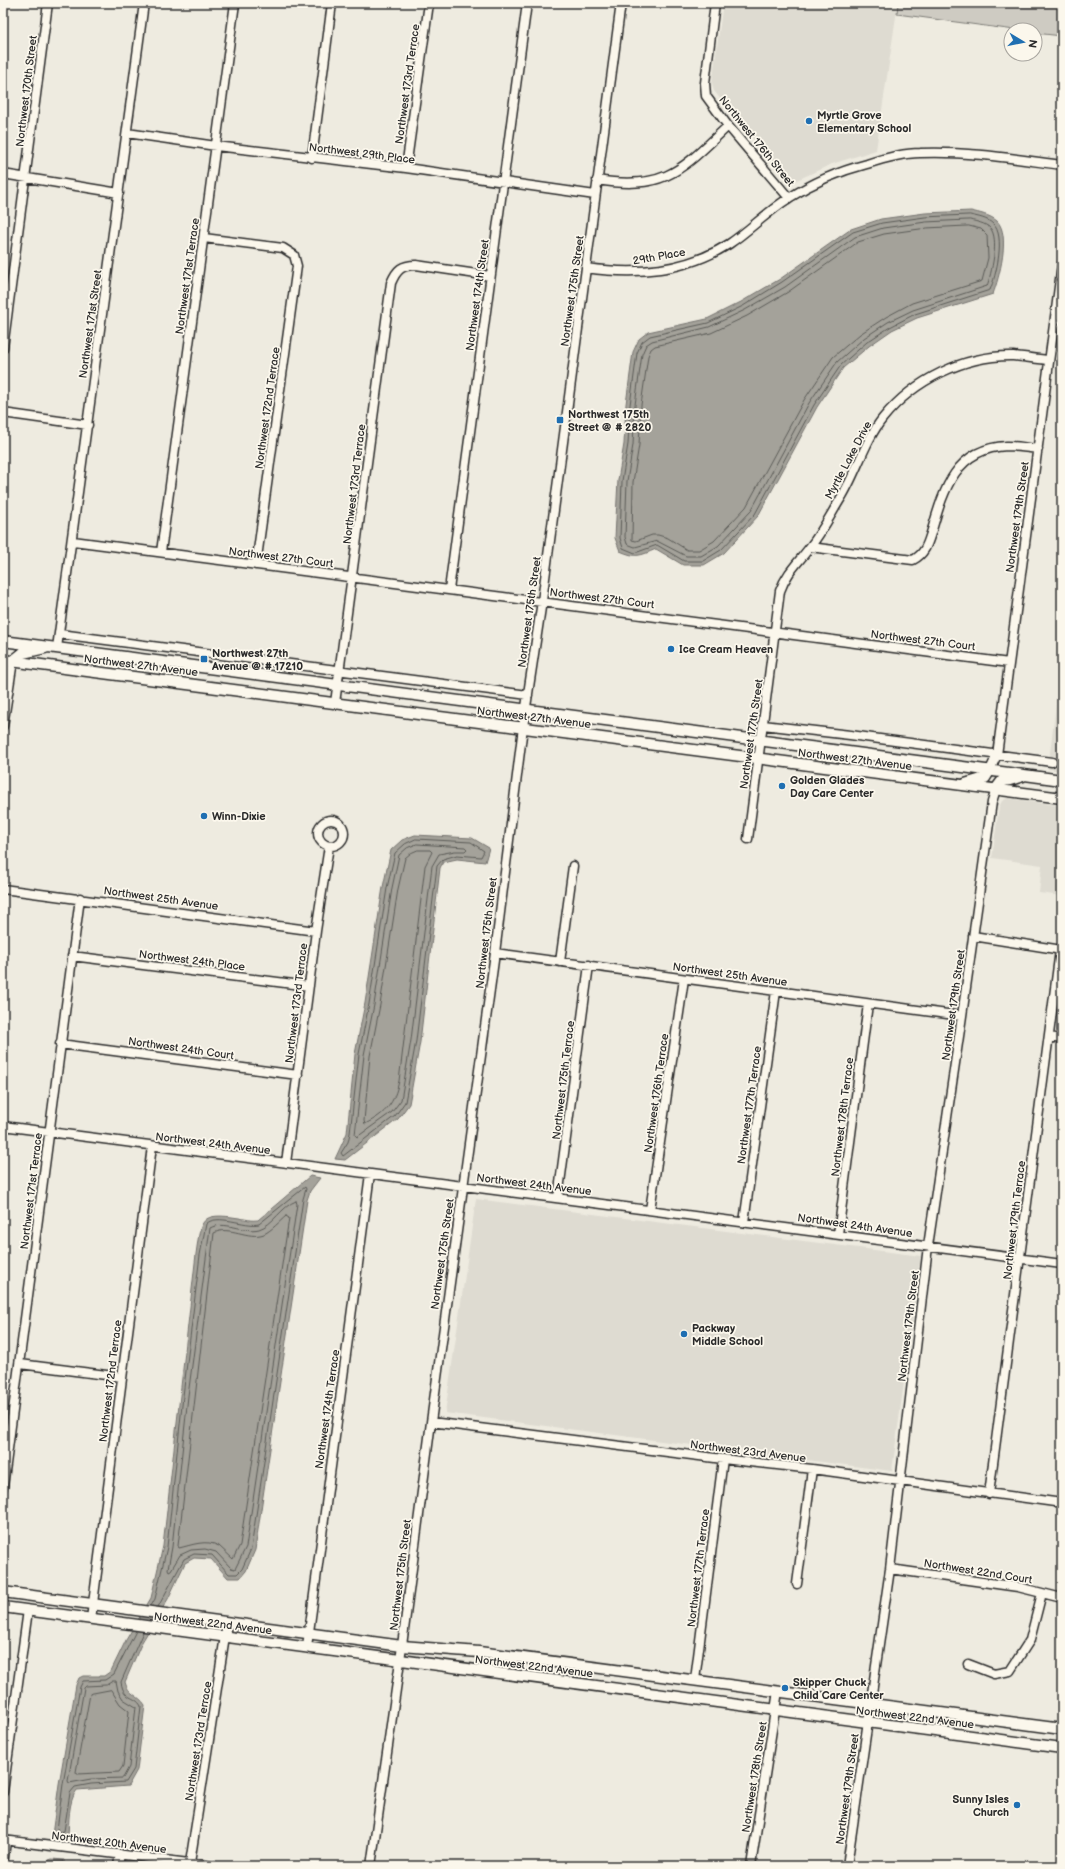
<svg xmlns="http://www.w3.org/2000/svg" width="1065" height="1869" font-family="'Balsamiq Sans',sans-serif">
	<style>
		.built { fill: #dedbd1 }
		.green { fill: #cecbc2; stroke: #7c7b76 }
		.water { fill: #a4a29a; stroke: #74726e }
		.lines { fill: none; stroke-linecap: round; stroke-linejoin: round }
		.shore { stroke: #5b5b57; stroke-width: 1 }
		.minor-casing { stroke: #2b2b2b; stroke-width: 11 }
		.major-casing { stroke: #2b2b2b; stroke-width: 13 }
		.minor { stroke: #fbf7ec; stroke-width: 8 }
		.major { stroke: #fbf7ec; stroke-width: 10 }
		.poi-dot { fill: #1f6fb2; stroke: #fbf7ec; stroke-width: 1.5 }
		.labels { text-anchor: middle; stroke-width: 3.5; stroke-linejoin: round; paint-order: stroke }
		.street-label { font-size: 11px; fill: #2b2b2b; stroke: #fbf7ec }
		.poi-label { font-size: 11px; font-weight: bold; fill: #2b2b2b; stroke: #fbf7ec; text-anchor: start }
	</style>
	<rect width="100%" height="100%" fill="#eeebe0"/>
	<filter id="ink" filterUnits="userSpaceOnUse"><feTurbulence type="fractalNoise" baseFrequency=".025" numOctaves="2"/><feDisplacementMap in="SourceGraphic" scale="8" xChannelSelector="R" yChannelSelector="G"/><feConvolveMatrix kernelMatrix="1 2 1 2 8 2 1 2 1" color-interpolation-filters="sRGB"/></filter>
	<g filter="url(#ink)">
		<!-- built -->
		<path class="built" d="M723,3H898L876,150L832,164L795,181L785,178L714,91L712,83Z
			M1062,656V771L1048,769Z
			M1008,798L1062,806V896L1039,893L1042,865L992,858L999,807L1002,801Z
			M476,1199L921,1256L892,1471L445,1413Z"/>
		<!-- green -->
		<path class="green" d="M898,3H1062V36L1035,33V30H1015L897,14Z"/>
		<!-- water -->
		<path class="water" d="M971,211C979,213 990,215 997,221C1011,235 999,278 993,294L917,318L892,330L869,346L843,368L817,407L758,516L724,553L704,565H683L656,549C640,556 636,558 620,551L615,538L618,480L624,444L626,404L633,352L639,339L648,332L707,319L741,302L780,279L851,229L881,219L925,213Z
			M415,835L472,838L489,848L485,862L457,859L443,862L440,868L420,1042L409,1104L398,1119L345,1160L335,1159L347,1133L355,1054L365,1003L383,887L391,850L402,840Z
			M310,1176L320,1178L310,1191L307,1200L255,1550L246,1571L240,1578H228L211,1559L194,1558L185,1563L168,1599L142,1642L125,1682C128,1695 139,1695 145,1705L137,1770L128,1786L77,1790C68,1801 69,1823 68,1837L52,1835L59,1784L76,1685L79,1678L83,1676H104L111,1671L126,1640L151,1598L163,1546L196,1254C201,1219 200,1212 239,1218C246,1219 251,1221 258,1220Z
			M52,1859L64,1860V1866H48L49,1860Z"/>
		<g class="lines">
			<!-- shore -->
			<path class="shore" d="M970,215C978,217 987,218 993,224C1006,235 996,276 990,290L915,314L890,327L867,342L841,365L814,405L755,514L721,550L703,561H684L657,545L635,553L623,548L620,538L622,481L628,444L630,405L637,353L642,342L650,336L708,323L743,306L782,282L853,232L882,223L925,217Z
				M970,220C977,222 985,223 990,228C1000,238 991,275 987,286L913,310L888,322L864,338L837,362L809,403L751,511L718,546L701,556H686L657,541L635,547L627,544L625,537L627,481L633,445L635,405L642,354L646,345L652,341L709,327L745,310L785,287L855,237L883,228L926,222Z
				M969,226L981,229L987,235L988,258L982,281L912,303L886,317L860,334L833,357L804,400L746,507L714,541L699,550H687L668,538L658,535H652L636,541L632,540L633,482L639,445L641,405L648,356L651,349L655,346L711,333L747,316L788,292L858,242L884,234L927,228Z
				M416,839L471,842L484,851L481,857L457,855L443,859L437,866L416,1041L405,1102L395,1116L343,1156L341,1153L348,1142L350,1133L359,1054L369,1004L387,888L395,853L405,844Z
				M417,844L465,847L467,849L465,851H455L439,854L432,866L411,1040L401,1100L392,1112L357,1137L355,1135L364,1055L374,1005L392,888L399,855L407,848Z
				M418,850H430L432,852L425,866L399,1081C394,1103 387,1113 365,1124L364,1121L370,1056L380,1005L398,889L405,858L411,853Z
				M296,1201L297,1204L246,1547L235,1569L231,1568L216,1552L205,1549L191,1550L180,1555L171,1570L169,1571L168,1569L172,1547L188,1396L210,1228C225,1220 243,1233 259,1229C273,1225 282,1206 296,1201Z
				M286,1216L289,1218L240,1545L233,1559C228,1555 224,1550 219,1546C206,1539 192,1545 179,1548L178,1546L214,1233C229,1225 248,1240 264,1234C272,1230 279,1222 286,1216Z
				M151,1606L155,1599L167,1547L183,1396L200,1255L206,1224C217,1213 245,1227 259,1224L305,1187L306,1189L303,1199L251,1549L242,1569L237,1574H229L212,1555L194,1554L184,1559L158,1607
				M136,1631L114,1674L105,1680L83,1681L80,1687L63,1784L57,1830L58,1832L64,1831L70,1793L75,1787L91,1784L126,1782L134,1769L141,1706C135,1695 124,1701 121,1682L143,1632
				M113,1681H116L118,1691L123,1699L136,1707L129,1767L123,1778L91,1779L69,1783L68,1781L84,1688L86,1686L106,1685Z
				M111,1690L120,1704L129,1711L123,1766L119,1772L77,1774L76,1772L90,1694Z"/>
			<defs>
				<path id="minor" d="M715,3L705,83L706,96L728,126L789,198
					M127,133L216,146L406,168L595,195
					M312,158L332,3
					M406,168L429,3
					M3,174L119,193
					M597,180C666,191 681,170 728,126
					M204,238L283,248L294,255L297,266L256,565
					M586,268C636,275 685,272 729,244C750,230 768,211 789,198C812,183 840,171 867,164C882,159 905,153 920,153C968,151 1015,159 1062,165
					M3,348L48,3
					M3,413L88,425
					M73,541L1009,663
					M810,547L913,560C926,553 928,542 932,530C944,489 956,448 1007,446C1017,446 1028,448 1038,449
					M161,552L235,3
					M449,590L527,3
					M60,634L528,695
					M57,648L144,3
					M335,703L391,283C397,269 402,265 416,265L490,276
					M763,725L850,735L1052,762
					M3,726L13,661
					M990,770L997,755L1062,264
					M318 833a13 13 0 1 1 26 0a13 13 0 1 1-26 0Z
					M748,839L780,591C787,572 798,563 810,547C822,532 831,514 841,498C856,474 865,440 883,418C914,380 964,355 1013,356C1025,357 1037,359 1049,360
					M3,889L316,931
					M973,936L1062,950
					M495,953L962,1016
					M72,956L309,986
					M560,962L573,866
					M1049,1037L1062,1039
					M60,1044L298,1075
					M3,1126L1062,1264
					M286,1163L316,931L329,846
					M558,1198L589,965
					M650,1210L684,979
					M744,1222L776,991
					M838,1234L868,1004
					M20,1364L122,1377
					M431,1422L723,1459L812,1469L1062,1503
					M3,1487L80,898
					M989,1494L1060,950
					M890,1569L1018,1587L1062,1598
					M797,1584L812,1469
					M91,1619L152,1146
					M307,1647L370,1174
					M968,1664L994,1674L1010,1671L1030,1640L1042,1593
					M695,1680L723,1459
					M3,1792L28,1610
					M3,1840L213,1866
					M190,1863L227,1623
					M3,1866L6,1840
					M118,1866L120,1854
					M371,1866L400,1661L431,1422L495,953L523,727L542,601L621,3
					M751,1866L778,1691
					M847,1866L890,1569L928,1246L962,1016L992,802L996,789"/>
				<path id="major" d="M3,641L1062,780
					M3,660L1062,798
					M13,661L23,653L45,648
					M965,784L985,778L990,770
					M996,789L1002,781L1010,780L1023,776
					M3,1592L402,1646L479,1652L1062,1729
					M3,1607L1062,1748"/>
			</defs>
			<!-- minor casing -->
			<use href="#minor" class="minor-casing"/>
			<!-- major casing -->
			<use href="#major" class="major-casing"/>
			<!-- minor -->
			<use href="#minor" class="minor"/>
			<!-- major -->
			<use href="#major" class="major"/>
		</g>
	</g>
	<!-- markers -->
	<g class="poi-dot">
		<circle cx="809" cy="121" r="4"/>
		<rect x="556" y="416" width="8" height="8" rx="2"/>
		<circle cx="671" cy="649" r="4"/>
		<rect x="200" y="655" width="8" height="8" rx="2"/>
		<circle cx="782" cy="786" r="4"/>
		<circle cx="204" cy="816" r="4"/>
		<circle cx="684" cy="1334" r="4"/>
		<circle cx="785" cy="1688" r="4"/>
		<circle cx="1017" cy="1805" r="4"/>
	</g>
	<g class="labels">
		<!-- street labels -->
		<g class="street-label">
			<text transform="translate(407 84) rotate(-82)" y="4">Northwest 173rd Terrace</text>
			<text transform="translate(26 91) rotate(-83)" y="4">Northwest 170th Street</text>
			<text transform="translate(757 141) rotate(51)" y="4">Northwest 176th Street</text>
			<text transform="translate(362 153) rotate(7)" y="4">Northwest 29th Place</text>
			<text transform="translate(659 256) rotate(-10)" y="4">29th Place</text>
			<text transform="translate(187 276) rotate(-82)" y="4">Northwest 171st Terrace</text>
			<text transform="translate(572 291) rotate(-82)" y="4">Northwest 175th Street</text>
			<text transform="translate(477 295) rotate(-82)" y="4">Northwest 174th Street</text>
			<text transform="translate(90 324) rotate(-82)" y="4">Northwest 171st Street</text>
			<text transform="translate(267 408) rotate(-82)" y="4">Northwest 172nd Terrace</text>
			<text transform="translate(848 460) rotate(-62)" y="4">Myrtle Lake Drive</text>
			<text transform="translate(354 484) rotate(-83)" y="4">Northwest 173rd Terrace</text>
			<text transform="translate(1017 517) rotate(-82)" y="4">Northwest 179th Street</text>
			<text transform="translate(281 557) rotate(7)" y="4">Northwest 27th Court</text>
			<text transform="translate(602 598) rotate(7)" y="4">Northwest 27th Court</text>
			<text transform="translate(529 612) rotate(-82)" y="4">Northwest 175th Street</text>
			<text transform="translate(923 640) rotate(7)" y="4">Northwest 27th Court</text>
			<text transform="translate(141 665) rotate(7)" y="4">Northwest 27th Avenue</text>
			<text transform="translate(534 717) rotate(7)" y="4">Northwest 27th Avenue</text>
			<text transform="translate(751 734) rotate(-82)" y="4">Northwest 177th Street</text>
			<text transform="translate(855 759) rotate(7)" y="4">Northwest 27th Avenue</text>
			<text transform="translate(161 898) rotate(8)" y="4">Northwest 25th Avenue</text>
			<text transform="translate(486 933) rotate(-83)" y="4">Northwest 175th Street</text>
			<text transform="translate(192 960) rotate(7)" y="4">Northwest 24th Place</text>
			<text transform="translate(730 974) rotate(8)" y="4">Northwest 25th Avenue</text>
			<text transform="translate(296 1003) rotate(-83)" y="4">Northwest 173rd Terrace</text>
			<text transform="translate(953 1005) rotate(-82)" y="4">Northwest 179th Street</text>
			<text transform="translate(181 1048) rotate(8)" y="4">Northwest 24th Court</text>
			<text transform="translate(563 1080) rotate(-83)" y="4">Northwest 175th Terrace</text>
			<text transform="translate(656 1093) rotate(-82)" y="4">Northwest 176th Terrace</text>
			<text transform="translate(749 1105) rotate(-82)" y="4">Northwest 177th Terrace</text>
			<text transform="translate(842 1117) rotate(-83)" y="4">Northwest 178th Terrace</text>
			<text transform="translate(213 1143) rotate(7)" y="4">Northwest 24th Avenue</text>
			<text transform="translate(534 1184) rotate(7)" y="4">Northwest 24th Avenue</text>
			<text transform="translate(31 1191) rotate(-83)" y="4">Northwest 171st Terrace</text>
			<text transform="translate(1014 1220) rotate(-83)" y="4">Northwest 179th Terrace</text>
			<text transform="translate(855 1225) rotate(8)" y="4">Northwest 24th Avenue</text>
			<text transform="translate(442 1254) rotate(-82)" y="4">Northwest 175th Street</text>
			<text transform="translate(908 1326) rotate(-83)" y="4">Northwest 179th Street</text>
			<text transform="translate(110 1381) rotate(-83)" y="4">Northwest 172nd Terrace</text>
			<text transform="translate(327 1409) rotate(-82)" y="4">Northwest 174th Terrace</text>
			<text transform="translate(748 1451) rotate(7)" y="4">Northwest 23rd Avenue</text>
			<text transform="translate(698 1568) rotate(-83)" y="4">Northwest 177th Terrace</text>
			<text transform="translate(978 1571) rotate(9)" y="4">Northwest 22nd Court</text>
			<text transform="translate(400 1575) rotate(-83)" y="4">Northwest 175th Street</text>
			<text transform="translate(213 1623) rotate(7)" y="4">Northwest 22nd Avenue</text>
			<text transform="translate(534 1666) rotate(7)" y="4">Northwest 22nd Avenue</text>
			<text transform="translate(915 1717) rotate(7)" y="4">Northwest 22nd Avenue</text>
			<text transform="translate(198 1741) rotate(-81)" y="4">Northwest 173rd Terrace</text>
			<text transform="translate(754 1777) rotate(-81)" y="4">Northwest 178th Street</text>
			<text transform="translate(847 1789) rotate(-82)" y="4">Northwest 179th Street</text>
			<text transform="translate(109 1842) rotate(7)" y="4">Northwest 20th Avenue</text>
		</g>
		<!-- poi labels -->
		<g class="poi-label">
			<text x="817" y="119">Myrtle Grove<tspan x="817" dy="13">Elementary School</tspan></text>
			<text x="568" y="418">Northwest 175th<tspan x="568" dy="13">Street @ # 2820</tspan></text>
			<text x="679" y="653">Ice Cream Heaven</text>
			<text x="212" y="657">Northwest 27th<tspan x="212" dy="13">Avenue @ # 17210</tspan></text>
			<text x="790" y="784">Golden Glades<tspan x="790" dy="13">Day Care Center</tspan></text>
			<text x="212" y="820">Winn-Dixie</text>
			<text x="692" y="1332">Packway<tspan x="692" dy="13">Middle School</tspan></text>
			<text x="793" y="1686">Skipper Chuck<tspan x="793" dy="13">Child Care Center</tspan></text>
			<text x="1009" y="1803" text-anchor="end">Sunny Isles<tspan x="1009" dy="13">Church</tspan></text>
		</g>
	</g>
	<!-- margin -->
	<rect width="1065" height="1869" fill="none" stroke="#fbf7ec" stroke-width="16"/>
	<rect x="8" y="8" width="1049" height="1853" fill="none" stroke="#2b2b2b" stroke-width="1.5" filter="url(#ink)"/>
	<!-- north arrow -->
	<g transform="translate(1023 42) rotate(100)"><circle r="19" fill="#fbf7ec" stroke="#a8a59f"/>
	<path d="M0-3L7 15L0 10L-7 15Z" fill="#1f6fb2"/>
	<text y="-6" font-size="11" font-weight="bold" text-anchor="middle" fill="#2b2b2b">N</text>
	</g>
</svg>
